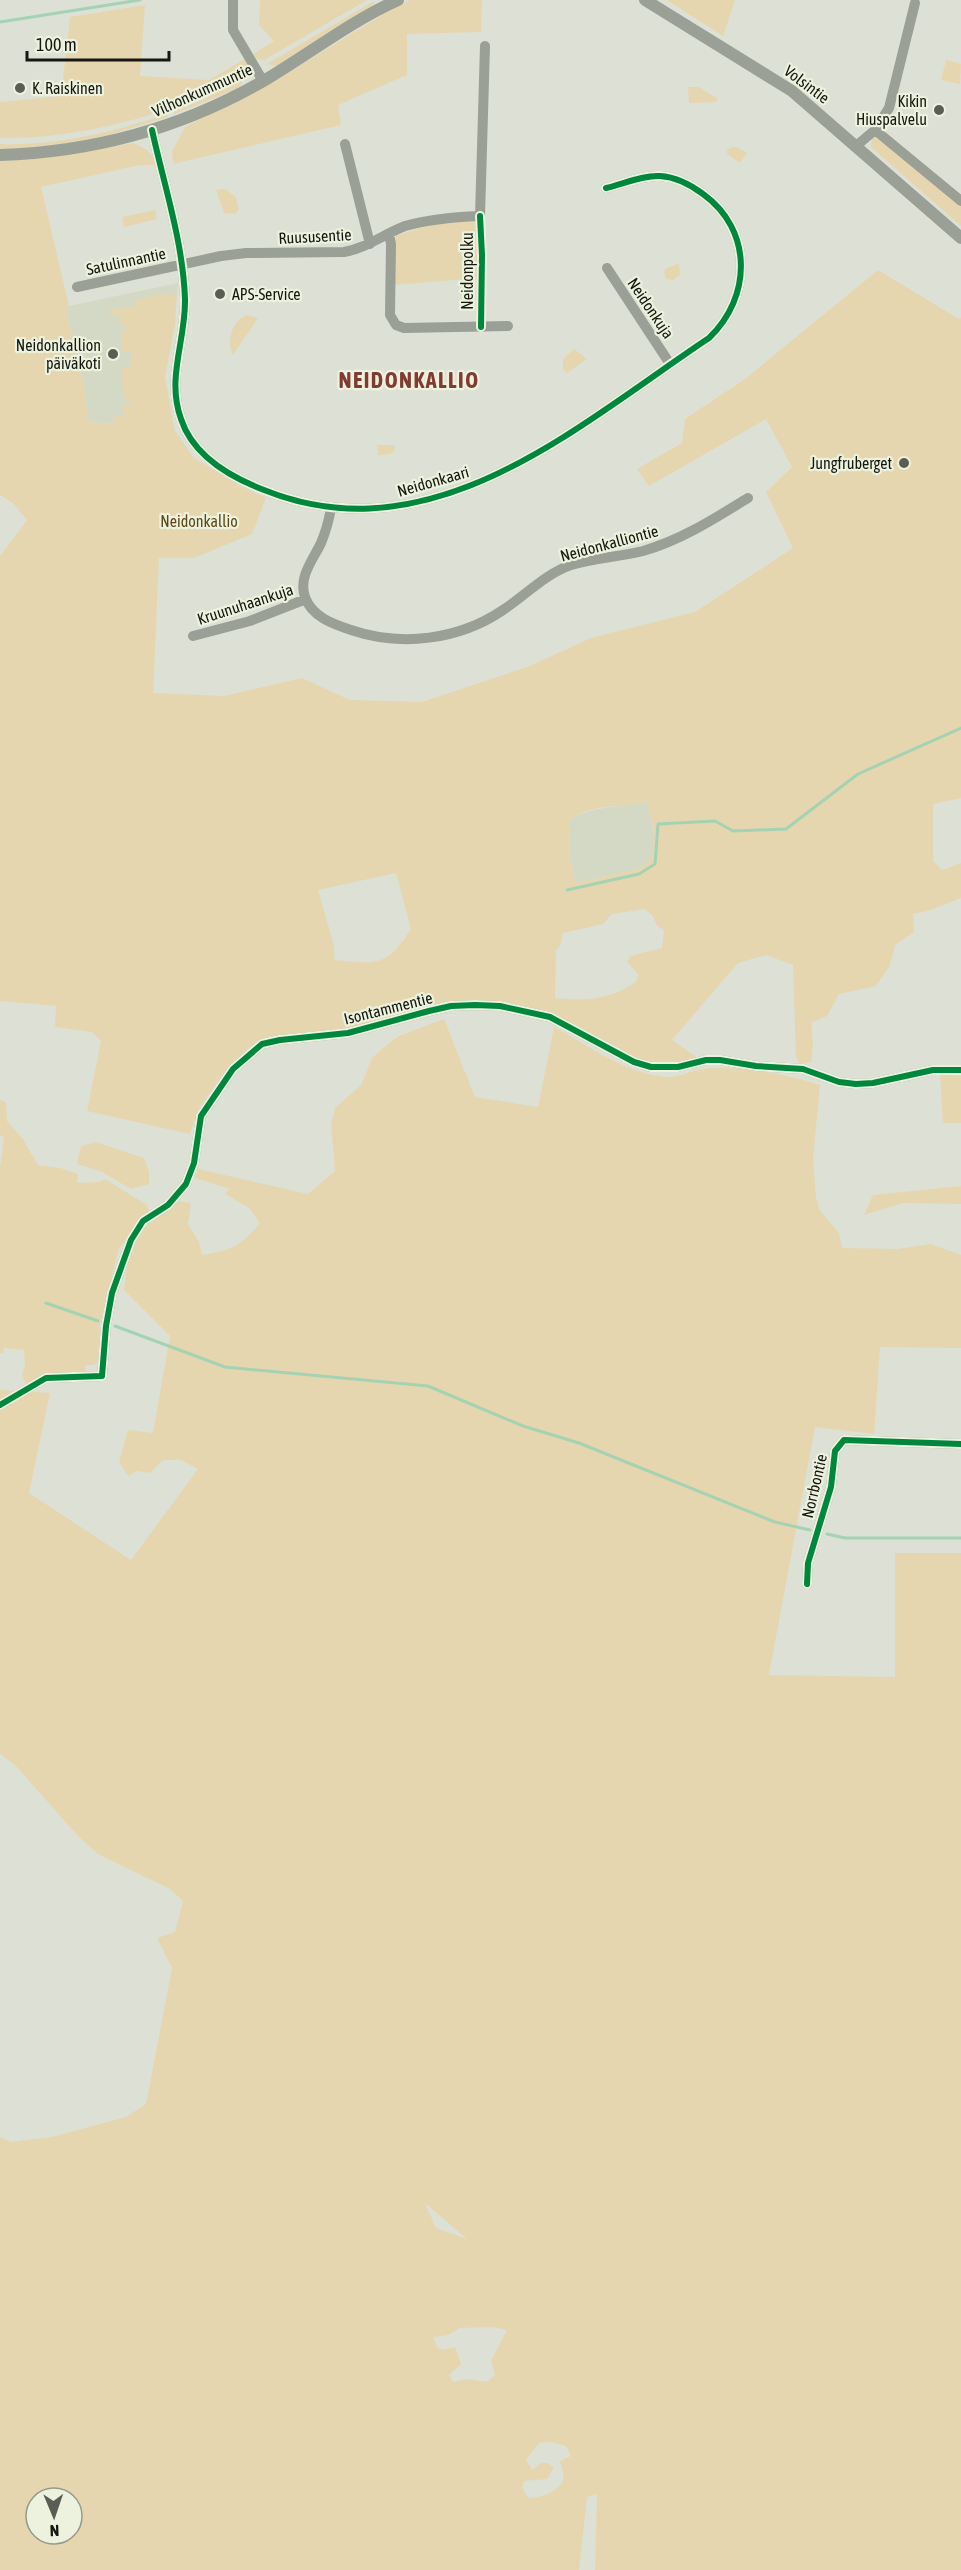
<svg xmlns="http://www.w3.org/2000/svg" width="961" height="2570" font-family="'Asap Condensed',sans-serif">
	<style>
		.built { fill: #d4d9c5 }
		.green { fill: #e6d6af; fill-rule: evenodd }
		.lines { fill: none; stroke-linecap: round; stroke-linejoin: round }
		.stream { stroke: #a4d3b4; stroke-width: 3 }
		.minor { stroke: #9ba097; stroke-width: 10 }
		.tertiary { stroke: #9ba097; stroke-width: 12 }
		.cycleway-casing { stroke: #ecf2dd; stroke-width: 10 }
		.cycleway { stroke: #00873e; stroke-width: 6 }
		.poi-dot { fill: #5b5d55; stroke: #ecf2dd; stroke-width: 2 }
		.labels { text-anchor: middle; stroke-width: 4.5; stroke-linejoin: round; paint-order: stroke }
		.street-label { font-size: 16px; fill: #151710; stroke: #ecf2dd }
		.poi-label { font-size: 16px; fill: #151710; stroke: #ecf2dd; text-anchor: end }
		.park-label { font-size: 16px; fill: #5f4818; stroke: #ecf2dd }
		.district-label { font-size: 22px; font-weight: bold; letter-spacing: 1.5px; fill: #823b33; stroke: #ecf2dd }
	</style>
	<rect width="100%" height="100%" fill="#dde0d5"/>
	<!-- built -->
	<path class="built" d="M178,283L177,295H166L145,402L115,424L88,422L85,390L66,310L69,306Z
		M647,801L655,839V849L648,864L639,869L576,883L570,859L569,821L575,816L593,810Z"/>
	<!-- green -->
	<path class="green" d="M260,0H367L264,60L257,59L253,54L274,41L259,25Z
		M410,0H482L481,32L407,34V75L338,105L341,125L173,164L172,151L185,127L280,78L385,13Z
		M667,0H735L723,36Z
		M374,1V4L365,13L281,65L276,66L267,64Z
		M145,5L140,76L209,80L245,59L248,65L246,70C229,79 211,91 193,99C133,124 65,139 0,138V102L61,96L70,17Z
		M946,60L961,64L960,84L941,80Z
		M241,79L242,83L239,88L175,114L174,112L204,99Z
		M688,87H699L718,99L716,102L689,103Z
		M167,114L168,117L92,140L0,151V144C57,146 113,132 167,114Z
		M878,137L961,204V226L871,147L872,138Z
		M133,143C143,147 154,152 155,165H140L41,187L69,306L66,310L85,390L88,422L115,424L118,422L113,420V415H123V404L129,403V398H123L122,367L131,366V352H122L121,331H126V326H121L120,316H110V311L125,307H134L135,301L160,294L177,295L175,325L165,377L175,431L194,458L240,486L266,498L252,534L194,558H159L153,693L224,696L302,678L350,700L422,702L530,666L591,638L695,612L793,548L766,492L792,467L766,419L649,486L637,469L682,443L685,419L745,379L878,270L959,319L961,318V798L933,804V861L942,870L961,863V898L928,911L913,914L914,932L896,944L889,967L876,986L839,994L827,1016L811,1023L813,1045L811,1062L800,1064L796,1057L793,965L766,955L738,963L672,1040L698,1058L668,1065L638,1059L585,1030L500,1002L448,1001L347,1029L267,1037L248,1048L221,1076L198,1110L190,1134L87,1111L101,1041L92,1032L55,1027L56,1006L0,1001V556L27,520L13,503L0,495V160C45,159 88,152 133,143ZM647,802C652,825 665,855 639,869L576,883L570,859L569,821C589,804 622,807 647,802ZM396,873L411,929C387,967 377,964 335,960L333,942L318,890ZM645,909L653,916L657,926L664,930L662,948L630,956L627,962L638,974L636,982C609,1000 587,1001 555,998L556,950L560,947L563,933L603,924L612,914Z
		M732,147H737L747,153L740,163L727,154V150Z
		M225,189L236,197L239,210L235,214L224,213L216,190Z
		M155,210L157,219L124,227L122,217Z
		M477,219L479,278L394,285L396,236L430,225Z
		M679,263L680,275L673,280L667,279L664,274L665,269Z
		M247,315L258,318L233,355C226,341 232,320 247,315Z
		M574,349L587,359L567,373L563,369V359Z
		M377,445H394L395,450L390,454L378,455Z
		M444,1019L475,1097L538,1107L554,1027C586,1044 621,1070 658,1076C678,1080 685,1072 702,1069C731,1064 792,1075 820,1085L813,1159L816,1197L819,1209L839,1233L842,1248L897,1249L931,1244L961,1255V1348L880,1347L874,1434L815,1427L769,1675L895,1677V1553H961V2570H595L597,2494L587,2497L579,2570H0V2137L11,2142L52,2137L126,2117L146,2104L172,1968L157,1938L175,1932L183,1901L170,1889L98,1854L78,1836L16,1766L0,1754V1390L50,1393L29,1493L131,1560L198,1469L181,1460H163L150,1473L137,1471L128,1476L119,1462L128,1430L153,1433L170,1336L124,1290L128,1259L143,1228L179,1201L191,1203L188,1224L199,1242L202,1255C233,1250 239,1247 260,1223L249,1208L225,1194L230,1189L195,1178L198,1169L308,1194L335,1171L331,1124L335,1108L361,1085L372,1058L382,1049L399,1036ZM425,2203L467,2239L436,2228ZM492,2327L507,2330L491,2361L495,2375L487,2382L467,2379L453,2382L449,2375L461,2364L455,2347L442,2350L437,2347L433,2337L448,2335L460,2328ZM551,2442L566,2446L571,2456L559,2462C574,2485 549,2497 528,2498L522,2487L524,2481L547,2479L554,2468L548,2463H541L532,2470L526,2460L539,2443ZM36,2498H72V2534H36Z
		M940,1074L961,1076V1123H943Z
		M0,1100L6,1102L7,1121L23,1139L38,1165L60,1168L78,1174L77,1183L100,1182L105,1179L147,1205L149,1212L119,1248L100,1324L98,1364L85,1366V1372L26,1385L22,1374L25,1365L24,1350L4,1348L3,1353H0V1168L4,1137L0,1135Z
		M96,1142L144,1158L149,1172V1184L131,1189L102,1172L77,1164L81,1146Z
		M961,1186V1204L903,1203L864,1215L873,1195Z"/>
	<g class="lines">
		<!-- stream -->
		<path class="stream" d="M0,22L140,0
			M567,890L639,874L655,864L658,824L715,821L733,831L786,829L858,774L961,728
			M46,1303L98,1321
			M115,1326L225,1367L428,1386L523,1426L579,1443L775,1522L810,1530
			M827,1534L845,1538H961"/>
		<!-- minor -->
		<path class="minor" d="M233,0V30L263,81
			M152,130C164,185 183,242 185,299C186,340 166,378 181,419C193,456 230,477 264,490C433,558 578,425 709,338C752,297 753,230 703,194C691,185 675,177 660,176C643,175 623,184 606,188
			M875,130L961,201
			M345,144L370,244
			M856,146L875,130L889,108L915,3
			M389,234L391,244L390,315L396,325L404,328L508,326
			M607,268L670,364
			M77,287L221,256L246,253L344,252C367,248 384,234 405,226C429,219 455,217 480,216L485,46
			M331,508C329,520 326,531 321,543C313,560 298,577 305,597C312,617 333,624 351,630C401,647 459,640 503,610C526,595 545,574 571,565C594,558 619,557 643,551C681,540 714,519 748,498
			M193,636L250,621L306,599
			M0,1405L46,1378L102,1376L106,1326L112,1293L131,1240L143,1221L168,1205L186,1184L194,1163L201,1116L233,1069L262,1044L280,1040L348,1033L429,1011L451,1006L475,1005L500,1006L550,1017L634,1062L651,1067H678L706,1060H720L756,1066L803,1069L839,1082L856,1084L873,1083L933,1070H961
			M807,1584L808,1563L831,1487L835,1451L844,1440L961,1444"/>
		<!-- tertiary -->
		<path class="tertiary" d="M645,0L792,91L961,238
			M0,155C93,152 184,127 265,80C309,54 351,21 398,0"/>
		<defs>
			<path id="cycleway" d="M152,130C164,185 183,242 185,299C186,340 166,378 181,419C193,456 230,477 264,490C433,558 578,425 709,338C752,297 753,230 703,194C691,185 675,177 660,176C643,175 623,184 606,188
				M480,216L482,255L481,327
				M0,1405L46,1378L102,1376L106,1326L112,1293L131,1240L143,1221L168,1205L186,1184L194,1163L201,1116L233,1069L262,1044L280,1040L348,1033L429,1011L451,1006L475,1005L500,1006L550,1017L634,1062L651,1067H678L706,1060H720L756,1066L803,1069L839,1082L856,1084L873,1083L933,1070H961
				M807,1584L808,1563L831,1487L835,1451L844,1440L961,1444"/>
		</defs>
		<!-- cycleway casing -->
		<use href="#cycleway" class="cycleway-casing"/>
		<!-- cycleway -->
		<use href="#cycleway" class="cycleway"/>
	</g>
	<!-- markers -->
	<g class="poi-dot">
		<circle cx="20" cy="88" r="6"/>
		<circle cx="939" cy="110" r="6"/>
		<circle cx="220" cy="294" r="6"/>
		<circle cx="113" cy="354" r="6"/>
		<circle cx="904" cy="463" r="6"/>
	</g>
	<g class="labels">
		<!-- street labels -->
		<g class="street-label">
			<text transform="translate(807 84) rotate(37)" y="6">Volsintie</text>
			<text transform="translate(202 90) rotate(-24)" y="6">Vilhonkummuntie</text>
			<text transform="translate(315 236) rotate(-3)" y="6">Ruususentie</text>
			<text transform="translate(126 261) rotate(-12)" y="6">Satulinnantie</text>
			<text transform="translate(467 271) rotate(-90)" y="6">Neidonpolku</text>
			<text transform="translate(651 308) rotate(56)" y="6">Neidonkuja</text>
			<text transform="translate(433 481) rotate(-16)" y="6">Neidonkaari</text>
			<text transform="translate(609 543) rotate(-15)" y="6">Neidonkalliontie</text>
			<text transform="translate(245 604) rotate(-18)" y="6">Kruunuhaankuja</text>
			<text transform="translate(388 1008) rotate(-14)" y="6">Isontammentie</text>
			<text transform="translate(814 1486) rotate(-77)" y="6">Norrbontie</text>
		</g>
		<!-- poi labels -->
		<g class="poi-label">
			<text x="32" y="94" text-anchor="start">K. Raiskinen</text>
			<text x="927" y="107">Kikin<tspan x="927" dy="18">Hiuspalvelu</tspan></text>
			<text x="232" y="300" text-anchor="start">APS-Service</text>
			<text x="101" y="351">Neidonkallion<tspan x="101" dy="18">päiväkoti</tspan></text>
			<text x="892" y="469">Jungfruberget</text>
		</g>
		<!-- park labels -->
		<g class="park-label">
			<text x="199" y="527">Neidonkallio</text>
		</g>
		<!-- district labels -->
		<g class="district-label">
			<text x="409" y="388">NEIDONKALLIO</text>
		</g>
	</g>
	<!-- north arrow -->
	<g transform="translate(54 2516) rotate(178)"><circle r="28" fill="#ecf2dd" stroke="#969a8b" stroke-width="1.5"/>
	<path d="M0-4.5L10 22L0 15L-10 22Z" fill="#5b5d55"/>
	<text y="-9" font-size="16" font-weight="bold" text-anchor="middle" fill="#151710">N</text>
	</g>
	<!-- scale -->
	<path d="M27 51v9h142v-9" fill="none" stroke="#151710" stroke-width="3"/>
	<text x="36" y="51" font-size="18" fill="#151710" stroke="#ecf2dd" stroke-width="4.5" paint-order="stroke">100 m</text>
</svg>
